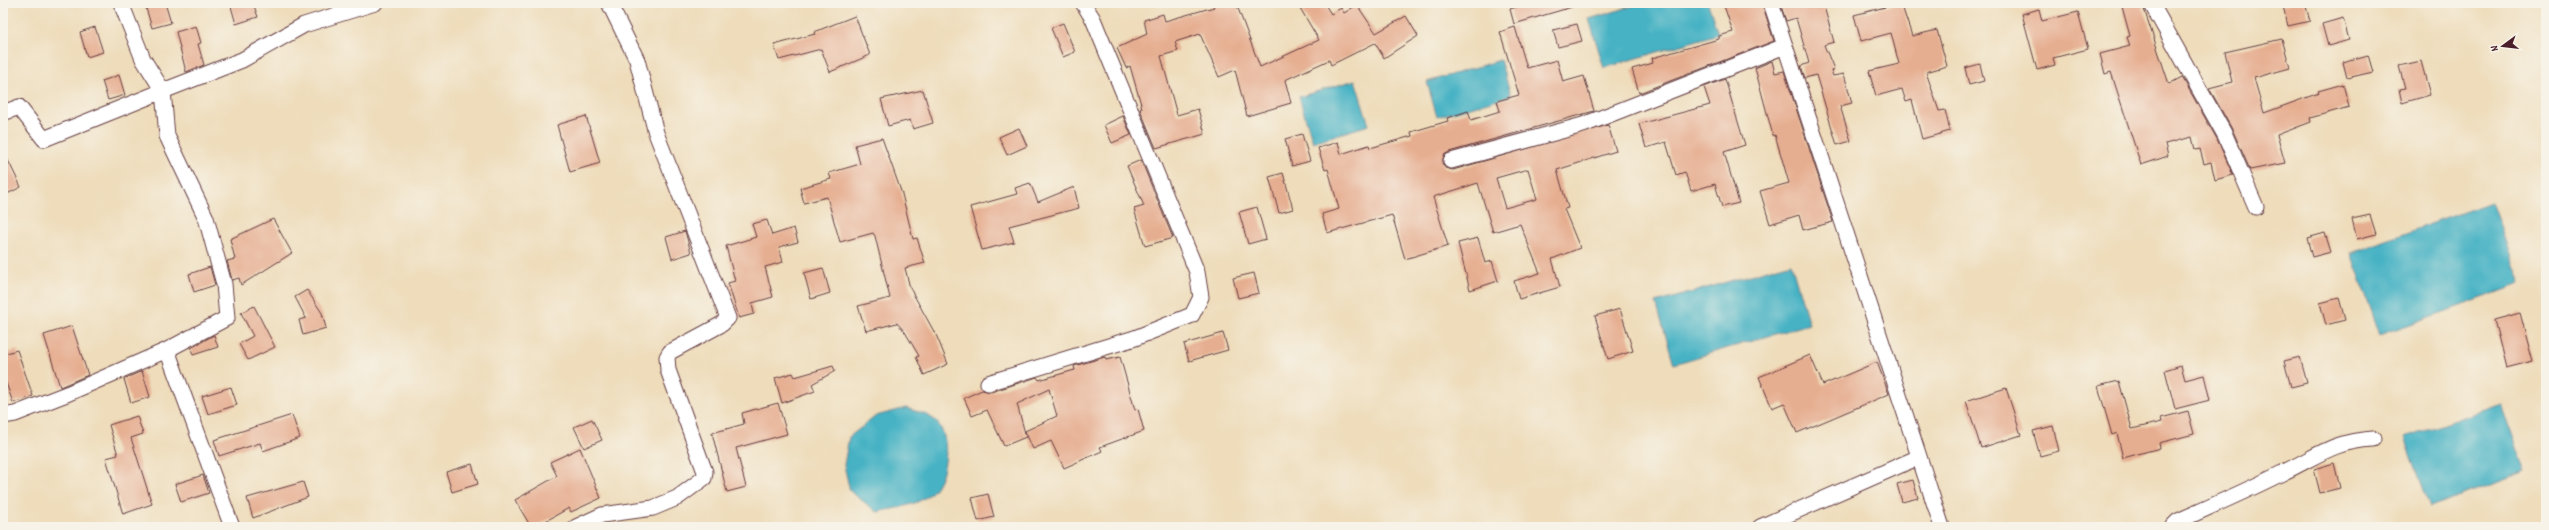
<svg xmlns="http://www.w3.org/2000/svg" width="2549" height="530" font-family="Dekko,sans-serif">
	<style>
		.water { fill: #46b2c4; stroke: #486878 }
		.building { fill: #e6ae91; fill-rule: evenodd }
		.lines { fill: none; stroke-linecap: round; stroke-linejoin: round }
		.street-casing { stroke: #633b40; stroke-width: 17 }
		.street { stroke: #fff; stroke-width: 15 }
	</style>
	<rect width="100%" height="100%" fill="#f7f3e8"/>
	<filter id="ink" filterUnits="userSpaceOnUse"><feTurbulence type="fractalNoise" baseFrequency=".025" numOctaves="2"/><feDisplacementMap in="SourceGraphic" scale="8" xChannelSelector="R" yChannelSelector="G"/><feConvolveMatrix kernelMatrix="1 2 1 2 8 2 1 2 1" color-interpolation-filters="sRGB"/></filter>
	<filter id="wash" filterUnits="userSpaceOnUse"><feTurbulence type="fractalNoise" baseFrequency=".012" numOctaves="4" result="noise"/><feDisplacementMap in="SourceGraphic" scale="16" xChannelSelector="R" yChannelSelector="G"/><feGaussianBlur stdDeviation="0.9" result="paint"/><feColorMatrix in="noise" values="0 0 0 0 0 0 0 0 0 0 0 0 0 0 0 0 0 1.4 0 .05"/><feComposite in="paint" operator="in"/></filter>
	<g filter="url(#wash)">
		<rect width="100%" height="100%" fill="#eedcba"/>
		<!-- water -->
		<path class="water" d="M1643,3H1708L1718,34L1604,68L1589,19Z
			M1500,60L1511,95L1437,117L1427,82Z
			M1355,80L1369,125L1313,142L1299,97Z
			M2491,202L2521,284L2380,335L2351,253Z
			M1791,263L1809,324L1674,364L1656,303Z
			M2501,404L2526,472L2430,507L2405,438Z
			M906,408C914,411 925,413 932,418C953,432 948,477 931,493C918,506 895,508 877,512L850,491L844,465L849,437L876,416Z"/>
		<g id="blocks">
			<!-- building -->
			<path class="building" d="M165,3L171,23L152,28L146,8Z
				M230,3H253L258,17L236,24Z
				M1212,3H1236L1260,67L1319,40L1297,3H1324L1331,14L1341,8L1344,13L1357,5L1376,33L1406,16L1418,36L1384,58L1375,43L1331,65L1329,60L1285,80L1291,103L1247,116L1235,70L1219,77L1200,34L1175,42L1178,51L1161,56L1177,115L1198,109L1205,134L1156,148L1140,109L1142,108L1130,66L1126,68L1117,48L1147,34L1144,20L1163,14L1165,21L1214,7Z
				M1529,3H1571L1572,7L1514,24L1510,9Z
				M1723,3H1762L1774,41L1639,93L1632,69L1653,63L1652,58L1719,39V36L1733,32Z
				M1780,3H1823L1834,42L1824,45L1834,69L1831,70L1833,76L1844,74L1852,103L1840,106L1851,141L1837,145L1816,75L1805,78L1801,66L1809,63L1796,18L1786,21Z
				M1901,3L1912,36L1937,30L1947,66L1926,72L1939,111L1945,110L1950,131L1922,139L1912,100L1906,102L1902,89L1876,96L1869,71L1899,64L1891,33L1861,41L1854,15Z
				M2121,3H2142L2169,84L2182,77L2217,139L2233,175L2215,180L2211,162L2204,164L2200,149L2195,150L2192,137L2165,144L2168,156L2141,165L2111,72L2105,74L2100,54L2130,46L2127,37L2130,36Z
				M2293,3H2305L2310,21L2288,26L2283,6Z
				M2039,9L2042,21L2078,12L2088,49L2053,58L2055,65L2037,70L2022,14Z
				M855,16L870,55L830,72L821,49L779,60L774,45L815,34L814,32Z
				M2343,18L2349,40L2328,46L2322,24Z
				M1063,23L1075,52L1063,57L1051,28Z
				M1577,24L1582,41L1558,47L1553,30Z
				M196,26L201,43L198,44L204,65L186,72L176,32Z
				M95,27L103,52L87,57L80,32Z
				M1515,27L1527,68L1557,60L1563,82L1584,76L1594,111L1449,152L1444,155L1442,163L1445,168L1453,170L1608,125L1616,151L1557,170L1568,208L1564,209L1580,248L1552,259L1560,287L1519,299L1514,281L1540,273L1520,224L1493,232L1478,183L1433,197L1448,246L1405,259L1392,215L1327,233L1322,214L1339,209L1328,169L1325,170L1318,148L1338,142L1341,154L1369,145L1370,148L1412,136L1411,132L1448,121L1447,118L1468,111L1471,120L1500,111L1497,101L1519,95L1500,32ZM1528,169L1537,199L1505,208L1496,178Z
				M2282,39L2290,68L2254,78L2264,113L2319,93L2318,91L2343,84L2349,107L2310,118L2311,122L2277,135L2285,163L2250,170L2233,131L2209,88L2232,82L2225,52Z
				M2368,55L2373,72L2347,78L2343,62Z
				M1772,61L1775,73L1784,71L1833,222L1803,230L1799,215L1770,224L1760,191L1789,183L1775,135L1773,136L1755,68Z
				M2421,61L2430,95L2402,103L2399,89L2405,88L2399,66Z
				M1980,64L1984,81L1969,85L1965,68Z
				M119,75L125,95L108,100L102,81Z
				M1725,79L1745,145L1724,152L1739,203L1722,207L1715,184L1691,191L1685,172L1676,175L1666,142L1646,148L1639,124L1710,105L1704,87Z
				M923,90L933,123L913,129L910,120L888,126L881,99Z
				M586,116L600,163L570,172L557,125Z
				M1123,116L1131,135L1112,143L1104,125Z
				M1019,128L1027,146L1007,155L999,137Z
				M1302,134L1310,161L1292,166L1285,139Z
				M882,138L902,194L913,239L917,238L925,263L905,268L910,288L937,337L948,364L924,375L916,357L919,356L905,332L897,323L866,331L858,306L890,298L875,236L873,233L840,242L827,197L804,203L800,188L831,179L829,173L860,164L855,145Z
				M3,150L21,187L3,196Z
				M1141,160L1173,238L1145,246L1134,209L1144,206L1127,166Z
				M1283,173L1293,209L1279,213L1269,177Z
				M1030,183L1038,202L1074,187L1079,208L1009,226L1014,242L982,250L970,207L1017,194L1015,188Z
				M1257,207L1266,239L1248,244L1239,212Z
				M2370,215L2376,234L2357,239L2352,219Z
				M273,219L292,253L241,285L239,278L232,280L227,261L235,259L230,239Z
				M767,220L772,235L794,228L798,242L779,247L783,262L765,267L773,297L752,303L754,314L739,318L728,283L735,281L726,246L756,237L752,224Z
				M685,231L691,253L672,259L666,237Z
				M2325,233L2331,252L2312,257L2307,238Z
				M1478,238L1485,263L1492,261L1498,281L1470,290L1458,243Z
				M210,267L215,285L194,292L189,274Z
				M823,268L830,293L811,299L804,273Z
				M1254,273L1259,293L1238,298L1233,278Z
				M307,290L322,313L326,328L303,335L299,320L306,318L295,297Z
				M2339,298L2345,320L2326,325L2320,303Z
				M254,306L275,347L248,360L239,344L253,336L241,313Z
				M1620,309L1633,351L1608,359L1595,316Z
				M2520,313L2533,361L2506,368L2494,320Z
				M72,326L88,375L60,387L44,335Z
				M1223,333L1228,350L1189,361L1184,344Z
				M214,335L218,347L193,355L191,348Z
				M17,350L33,396L13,403L3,374V354Z
				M1810,355L1823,385L1877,362L1889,394L1797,433L1784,403L1772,408L1759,377Z
				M1105,357L1106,360L1120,357L1135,410L1138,409L1144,431L1100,447L1102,451L1064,468L1051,441L1033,449L1025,431L1057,416L1049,389L1017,404L1026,437L1004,446L987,410L972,416L964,398L982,390L991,392L1037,377L1039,380L1075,370L1074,366Z
				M2300,357L2307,383L2291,387L2284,361Z
				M2181,365L2185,380L2204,375L2210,400L2175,409L2165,370Z
				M833,366L835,371L812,384L815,391L782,403L775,378L793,373L795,377Z
				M142,371L150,397L131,403L124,379Z
				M2119,381L2132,429L2162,422L2161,418L2188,411L2194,434L2159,443L2160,448L2123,458L2117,433L2112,435L2098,386Z
				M231,387L237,405L208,414L202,396Z
				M2006,388L2021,435L1981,448L1966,401Z
				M778,403L787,434L736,448L746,487L727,492L712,433L744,424L742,413Z
				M292,415L300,438L263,451L260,443L219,456L214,440Z
				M137,416L143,434L131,438L152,504L123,514L106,458L118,455L109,425Z
				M592,419L602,440L584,448L574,427Z
				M2053,426L2059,451L2040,456L2033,431Z
				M580,448L601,498L571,512L569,508L535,527H531L515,500L557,476L550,462Z
				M2334,463L2340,488L2320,493L2314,469Z
				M472,464L478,484L452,492L446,472Z
				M203,475L209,493L181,502L175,484Z
				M1913,480L1918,498L1902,502L1897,484Z
				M303,482L308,497L253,518L247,498Z
				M988,494L994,517L978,521L972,498Z"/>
		</g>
	</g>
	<g filter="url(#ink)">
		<use href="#blocks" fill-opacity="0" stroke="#633b40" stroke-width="1"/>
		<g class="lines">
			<defs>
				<path id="street" d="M121,3L143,59L163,91L242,60L304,25L375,3
					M1771,3L1942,527
					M2151,3L2225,135L2256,207
					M3,113L19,107L44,139L163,91L167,136L206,218L224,284L227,318L167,350L232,527
					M1451,161L1583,125L1785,46
					M988,383L1135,338L1192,315L1201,297L1197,272L1093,19L1083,3
					M3,416L15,414L69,393L167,350
					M576,527L602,515L653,508L677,498L704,478L705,472L668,370L667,357L670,352L722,324L728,318L656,133L637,60L609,3
					M1760,527L1919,457
					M2172,527L2178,521C2214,505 2251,489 2286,471C2319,455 2335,441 2373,439"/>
			</defs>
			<!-- street casing -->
			<use href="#street" class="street-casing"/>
			<!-- street -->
			<use href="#street" class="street"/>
		</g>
	</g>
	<!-- margin -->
	<rect width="2549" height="530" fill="none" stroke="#f7f3e8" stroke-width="16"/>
	<!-- north arrow -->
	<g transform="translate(2503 46) rotate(255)" stroke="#f7f3e8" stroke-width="3" paint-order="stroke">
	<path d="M0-3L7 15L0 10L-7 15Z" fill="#4a1f2b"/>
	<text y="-6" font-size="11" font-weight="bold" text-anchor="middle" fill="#4a1f2b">N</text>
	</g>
</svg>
